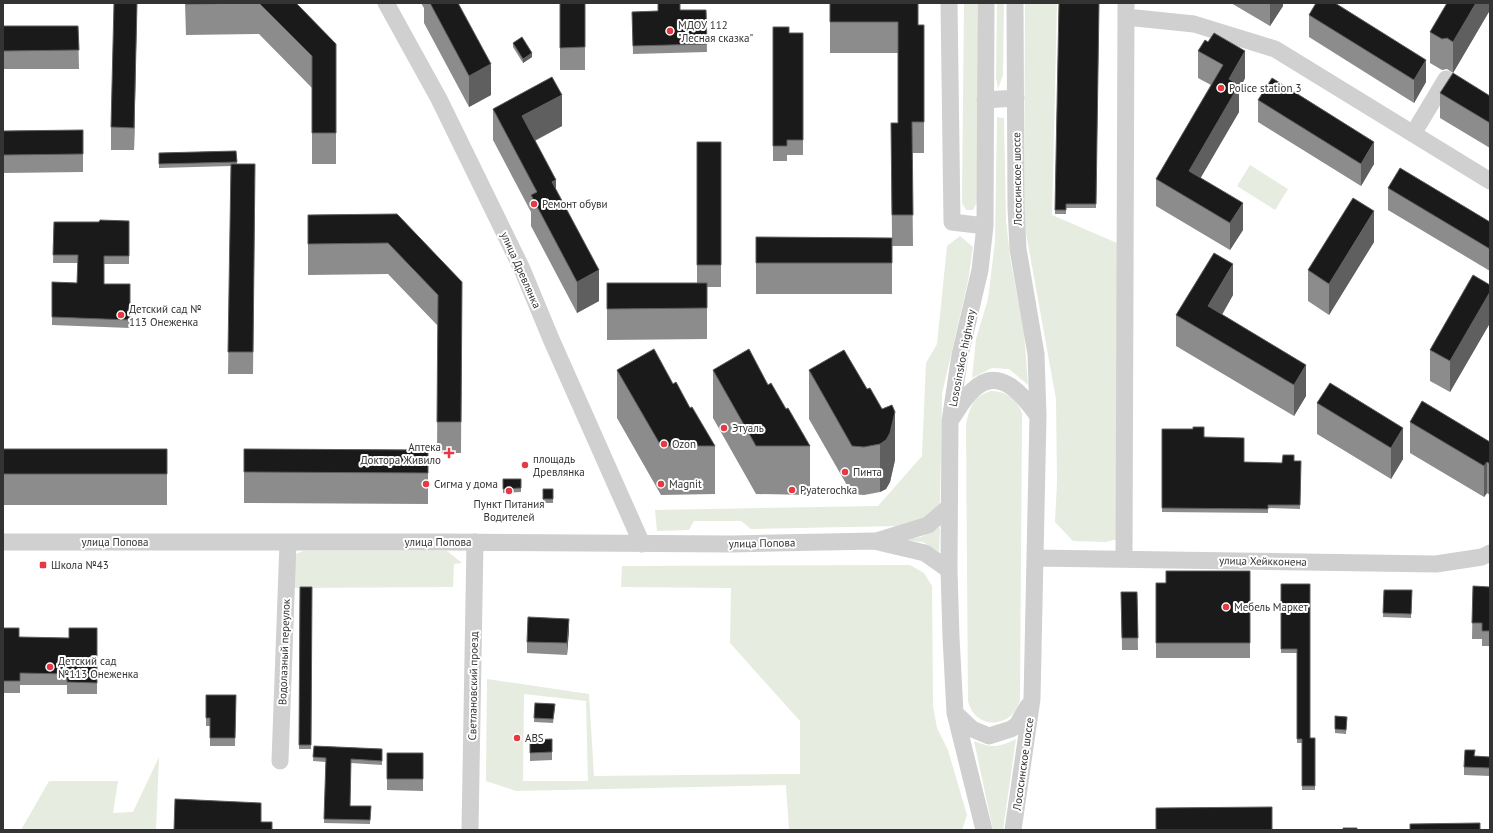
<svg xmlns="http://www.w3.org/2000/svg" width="1493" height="833" font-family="'PT Sans',sans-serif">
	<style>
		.green { fill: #e6ecdf; fill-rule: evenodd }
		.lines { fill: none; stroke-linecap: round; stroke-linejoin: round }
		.minor { stroke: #d0d0d0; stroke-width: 17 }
		.wall { fill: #8c8c8c }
		.shaded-wall { fill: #5f5f5f }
		.building { fill: #1a1a1a; stroke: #5f5f5f }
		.poi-dot { fill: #e63946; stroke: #fff; stroke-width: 1.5 }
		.labels { text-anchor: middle; stroke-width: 4; stroke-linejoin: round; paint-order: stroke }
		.poi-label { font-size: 11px; fill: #333; stroke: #fff; text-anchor: start }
		.street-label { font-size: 11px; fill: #333; stroke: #fff }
	</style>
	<rect width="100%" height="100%" fill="#fff"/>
	<!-- green -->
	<path class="green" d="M964,3H977V202L973,210H966L962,203Z
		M997,3H1004L1003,75L998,89L996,78Z
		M1025,3H1057L1052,215L1117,243V539L1106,542L1073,541L1055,522L1057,482L1056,399L1024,222Z
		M997,117L1004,118L1006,220L1010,257L1024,332L1028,385L1009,369L992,368L972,378L976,339L988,299L995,242Z
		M1250,165L1288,189L1275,210L1237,186Z
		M960,236L973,247L968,281L942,394L940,503L925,520L897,526L751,529L741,521H694L689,530L657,531L655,510L878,506L922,456L926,363L937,344L947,246Z
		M991,391C1006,391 1017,399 1022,413L1020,699C1015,728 975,732 968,701L966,424C970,407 973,396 991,391Z
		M940,527L939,552L923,542L895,540L921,537Z
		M303,551H447L462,563L454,564L453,587L290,588L294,555Z
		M910,565L924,573L932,586L933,706L937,728L948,750L967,815L962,830H789L786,785L516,791L486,781L487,679L589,694L594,776L800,774V721L730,643L731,588L621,587L622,566ZM524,694L586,701L588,781H523Z
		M1016,739L1003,830H993L974,741C992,748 998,748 1016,739Z
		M159,757L156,830H21L49,781H118L113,813L133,812Z"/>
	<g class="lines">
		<!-- minor -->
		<path class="minor" d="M386,3L439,99L522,269L551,339L642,544
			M949,3L952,222L985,226
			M1126,17L1194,24L1275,49L1490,181
			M985,100L1016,98
			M1413,134L1446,79
			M952,418C958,409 964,398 972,391C999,364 1023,395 1038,416
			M876,541L928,525L949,507
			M3,542H448L732,544L874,541L925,553L949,570
			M1035,558L1436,564L1482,557L1490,553
			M1124,559L1126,3
			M955,713L972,729L989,736L1011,729L1017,725L1028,706
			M280,761L288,542
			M470,830L475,542
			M984,830L955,713L951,637L949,570L950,421L960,355L980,270L985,226L986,3
			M1013,830L1032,699L1038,416L1036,354L1018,249L1016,208L1015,3"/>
	</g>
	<!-- wall -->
	<path class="wall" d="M137,3L134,150H111V127Z
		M185,3H296L336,44V164H312V88L259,34L186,35Z
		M421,3H458L491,95L469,107L424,23V8Z
		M560,3H585V70H560Z
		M830,3L918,25H924V153H912L913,246H892V294H756V237L892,238L891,123H898V53H830Z
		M1059,3H1099L1096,208H1066V214H1055Z
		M1231,3H1283V6L1270,26Z
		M1490,3V10L1453,73L1447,69L1442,70L1430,63V32Z
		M680,10H706L707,52L633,54L632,12L658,11Z
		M1309,15L1426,82L1414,103L1309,37Z
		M3,26H78L79,69H3Z
		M773,27L789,33H803V155H787V161H773Z
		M513,43L532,57L523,63L513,47Z
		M1198,51L1245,78L1239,90V112L1200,178L1243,230L1230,250L1156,206V179L1211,85L1198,78Z
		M1440,93L1490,96V148L1440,118Z
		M1258,100L1374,164L1361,186L1258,122Z
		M493,109L562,126L535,141L556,190L599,301L577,313L531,226V212L493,140Z
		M83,130V172L3,173V131Z
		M697,142H721V287H707V339L607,340V283H697Z
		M236,151L237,164L255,186L253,374H228L231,166L159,168V153Z
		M1388,188L1490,222V271L1388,210Z
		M397,214L462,282L461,453H437L438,326L388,274L308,275V215Z
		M129,221V264H104V284H130V328L52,325V282L77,283L78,263H53L54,222H99Z
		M1374,242L1329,315L1308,301V270Z
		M1490,285V323L1450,392L1430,381V350Z
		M1233,295L1222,315L1306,396L1294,416L1176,346V315Z
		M844,350L895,460L890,482L886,489L880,492L864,495L852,494L809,419V370Z
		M617,370L673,384L690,408L715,446V494L661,495L617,418Z
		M713,370L768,385L786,409L810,446V495L756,494L713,418Z
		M1330,383L1403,459L1391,479L1317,434V403Z
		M1410,422L1490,442V495L1487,493L1484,497L1410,453Z
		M1162,429L1204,437L1244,462L1282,463L1301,461L1300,509L1268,508V513L1162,512Z
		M3,449H167V505H3Z
		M244,449L428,450V504L244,503Z
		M503,479L521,488V492L503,493Z
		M543,489H553V503H543Z
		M1250,571V658H1156V583H1166Z
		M1281,584H1310V738H1315V790H1302V743H1297V653H1281Z
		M1473,586L1490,587V646H1482V639H1472Z
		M300,587H312L311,749H299Z
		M1384,590H1412L1411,618L1383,617Z
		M1121,592H1137L1138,650H1122Z
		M3,628L19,637L69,638L97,628V694H67V685H20V693H3Z
		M569,630L567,655L527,653V642Z
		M206,695H236L235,746H210V726H206Z
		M535,703L555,708L553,723L534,722Z
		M1335,716L1347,717L1346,734L1335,733Z
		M552,739V760L530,761V740Z
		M314,746L382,749V765L351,763L350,806H371L370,824L324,823L326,762L313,761Z
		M387,753H423V791L387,790Z
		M1475,756L1490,757V776L1464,775V767Z"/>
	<!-- shaded-wall -->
	<path class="shaded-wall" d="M137,3L134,150V128Z
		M1270,3H1283V6L1270,26Z
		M1476,3H1490V10L1453,73V42Z
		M1245,51V78L1239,90V112L1189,198V171L1229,79Z
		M532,53V57L523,63V59Z
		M1426,60V82L1414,103V80Z
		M491,64V95L469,107V76Z
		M562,95V126L522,147V116Z
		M1374,142V164L1361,186V164Z
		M556,180V211L552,182Z
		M1243,203V230L1230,250V223Z
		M1374,211V242L1329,315V284Z
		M1233,264V295L1210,335L1208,306Z
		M599,270V301L577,313V282Z
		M1490,292V323L1450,392V361Z
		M1306,365V396L1294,416V385Z
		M895,412V460L890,482L886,489L880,492V444Z
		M1403,428V459L1391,479V448Z
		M1487,462V493L1484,497V466Z
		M569,619V630L567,655V643Z"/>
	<!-- building -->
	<path class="building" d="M114,3H137L134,128L111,127Z
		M186,3H296L336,44V133H312V56L259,3L186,4Z
		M430,3H458L491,64L469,76Z
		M560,3H585V47L560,48Z
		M658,3H680V10H706L707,44L633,46L632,12L658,11Z
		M830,3H918V25H924V122H912L913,215H892L891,123H898V22H830Z
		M1059,3H1099L1096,204H1066V210H1055Z
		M1316,3H1335L1426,60L1414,80L1309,15Z
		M1447,3H1476L1453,42L1447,38L1442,39L1430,32Z
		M3,26H78L79,50L3,51Z
		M773,27H789V33H803V140H787V146H773Z
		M1214,33L1245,51L1229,79L1239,85L1189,171L1243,203L1230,223L1156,179L1223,65L1198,51L1205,40L1208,42Z
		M522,37L532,53L523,59L513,43Z
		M1453,73L1490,96V123L1440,93Z
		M552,77L562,95L522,116L556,180L552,182L599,270L577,282L531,195L537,192L493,109Z
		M1272,78L1374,142L1361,164L1258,100Z
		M83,130V154L3,155V131Z
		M697,142H721V265H697Z
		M236,151L237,162L159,164V153Z
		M231,164H255L253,352H228Z
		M1400,168L1490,222V249L1388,188Z
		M1353,198L1374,211L1329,284L1308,270Z
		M397,214L462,282L461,422H437L438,295L388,243L308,244V215Z
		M100,220L129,221V256H104V284H130V320L52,317V282L77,283L78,255H53L54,222H99Z
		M756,237L892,238V263H756Z
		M1214,253L1233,264L1208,306L1306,365L1294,385L1176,315Z
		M1473,275L1490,285V292L1450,361L1430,350Z
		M607,283H707V308L607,309Z
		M654,349L673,384L676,382L690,408L692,407L715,446H661L617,370Z
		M749,349L768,385L771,383L786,409L788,408L810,446H756L713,370Z
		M844,350L867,389L870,388L882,409L892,405L895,412L890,433L886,440L880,444L864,447L852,446L809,370Z
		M1330,383L1403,428L1391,448L1317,403Z
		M1422,401L1490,442V464L1487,462L1484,466L1410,422Z
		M1193,427H1204V437L1244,438V462L1282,463L1283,455H1294V461H1301L1300,505H1268V509L1162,508V429H1193Z
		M3,449H167V474H3Z
		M244,449L428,450V473L244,472Z
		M503,479H521V488L503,489Z
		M543,489H553V499H543Z
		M1166,571H1250V643H1156V583H1166Z
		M1281,584H1310V738H1315V786H1302V739H1297V649H1281Z
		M1473,586L1490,587V631H1482V623H1472Z
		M300,587H312L311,745H299Z
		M1384,590H1412L1411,614L1383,613Z
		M1121,592H1137L1138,638H1122Z
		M528,617L569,619L567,643L527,642Z
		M3,628H19V637L69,638V628H97V683L67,682V674L20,673V681H3Z
		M206,695H236L235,738H210V718H206Z
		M535,703L555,704L553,719L534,718Z
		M1335,716L1347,717L1346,730L1335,729Z
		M552,739V752L530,753V740Z
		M314,746L382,749V761L351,759L350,806H371L370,820L324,819L326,758L313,757Z
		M1465,750H1475L1474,756L1490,757V768L1464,767Z
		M387,753H423V779H387Z
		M175,799L261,803V822H272V830H174Z
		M1272,807V830H1156V808Z
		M1480,823V830H1410V824Z
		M1343,828H1357V830H1343Z"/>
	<!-- markers -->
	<g class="poi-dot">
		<circle cx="670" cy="31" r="4"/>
		<circle cx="1221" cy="88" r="4"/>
		<circle cx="534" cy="204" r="4"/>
		<circle cx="121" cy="315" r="4"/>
		<circle cx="724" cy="428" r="4"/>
		<circle cx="664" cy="444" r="4"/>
		<path d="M447 447h4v4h4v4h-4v4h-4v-4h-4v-4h4z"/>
		<circle cx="525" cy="465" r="4"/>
		<circle cx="845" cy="472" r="4"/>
		<circle cx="426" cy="484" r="4"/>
		<circle cx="661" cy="484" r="4"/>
		<circle cx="792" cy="490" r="4"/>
		<circle cx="509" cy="491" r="4"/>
		<rect x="39" y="561" width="8" height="8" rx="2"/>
		<circle cx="1226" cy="607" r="4"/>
		<circle cx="50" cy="667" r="4"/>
		<circle cx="517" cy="738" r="4"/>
	</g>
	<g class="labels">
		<!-- poi labels -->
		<g class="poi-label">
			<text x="678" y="29">МДОУ 112<tspan x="678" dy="13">"Лесная сказка"</tspan></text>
			<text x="1229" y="92">Police station 3</text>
			<text x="542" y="208">Ремонт обуви</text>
			<text x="129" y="313">Детский сад №<tspan x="129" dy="13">113 Онеженка</tspan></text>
			<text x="732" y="432">Этуаль</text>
			<text x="672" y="448">Ozon</text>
			<text x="441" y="451" text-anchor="end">Аптека<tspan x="441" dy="13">Доктора Живило</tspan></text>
			<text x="533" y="463">площадь<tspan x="533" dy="13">Древлянка</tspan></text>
			<text x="853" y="476">Пинта</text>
			<text x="434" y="488">Сигма у дома</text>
			<text x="669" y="488">Magnit</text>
			<text x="800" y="494">Pyaterochka</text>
			<text x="509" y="508" text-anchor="middle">Пункт Питания<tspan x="509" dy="13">Водителей</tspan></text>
			<text x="51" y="569">Школа №43</text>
			<text x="1234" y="611">Мебель Маркет</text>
			<text x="58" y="665">Детский сад<tspan x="58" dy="13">№113 Онеженка</tspan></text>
			<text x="525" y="742">ABS</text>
		</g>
		<!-- street labels -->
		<g class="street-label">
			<text transform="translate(1017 179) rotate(-91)" y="4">Лососинское шоссе</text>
			<text transform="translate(521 270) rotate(66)" y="4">улица Древлянка</text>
			<text transform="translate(962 358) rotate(-79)" y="4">Lososinskoe highway</text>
			<text x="115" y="546">улица Попова</text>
			<text x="438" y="546">улица Попова</text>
			<text transform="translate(762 543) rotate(-1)" y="4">улица Попова</text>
			<text transform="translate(1263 561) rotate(1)" y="4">улица Хейкконена</text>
			<text transform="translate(284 652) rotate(-88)" y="4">Водолазный переулок</text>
			<text transform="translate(473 686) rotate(-89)" y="4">Светлановский проезд</text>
			<text transform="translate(1023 764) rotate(-82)" y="4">Лососинское шоссе</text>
		</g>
	</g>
	<!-- border -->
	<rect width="1493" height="833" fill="none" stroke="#333333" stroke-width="8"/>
</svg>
